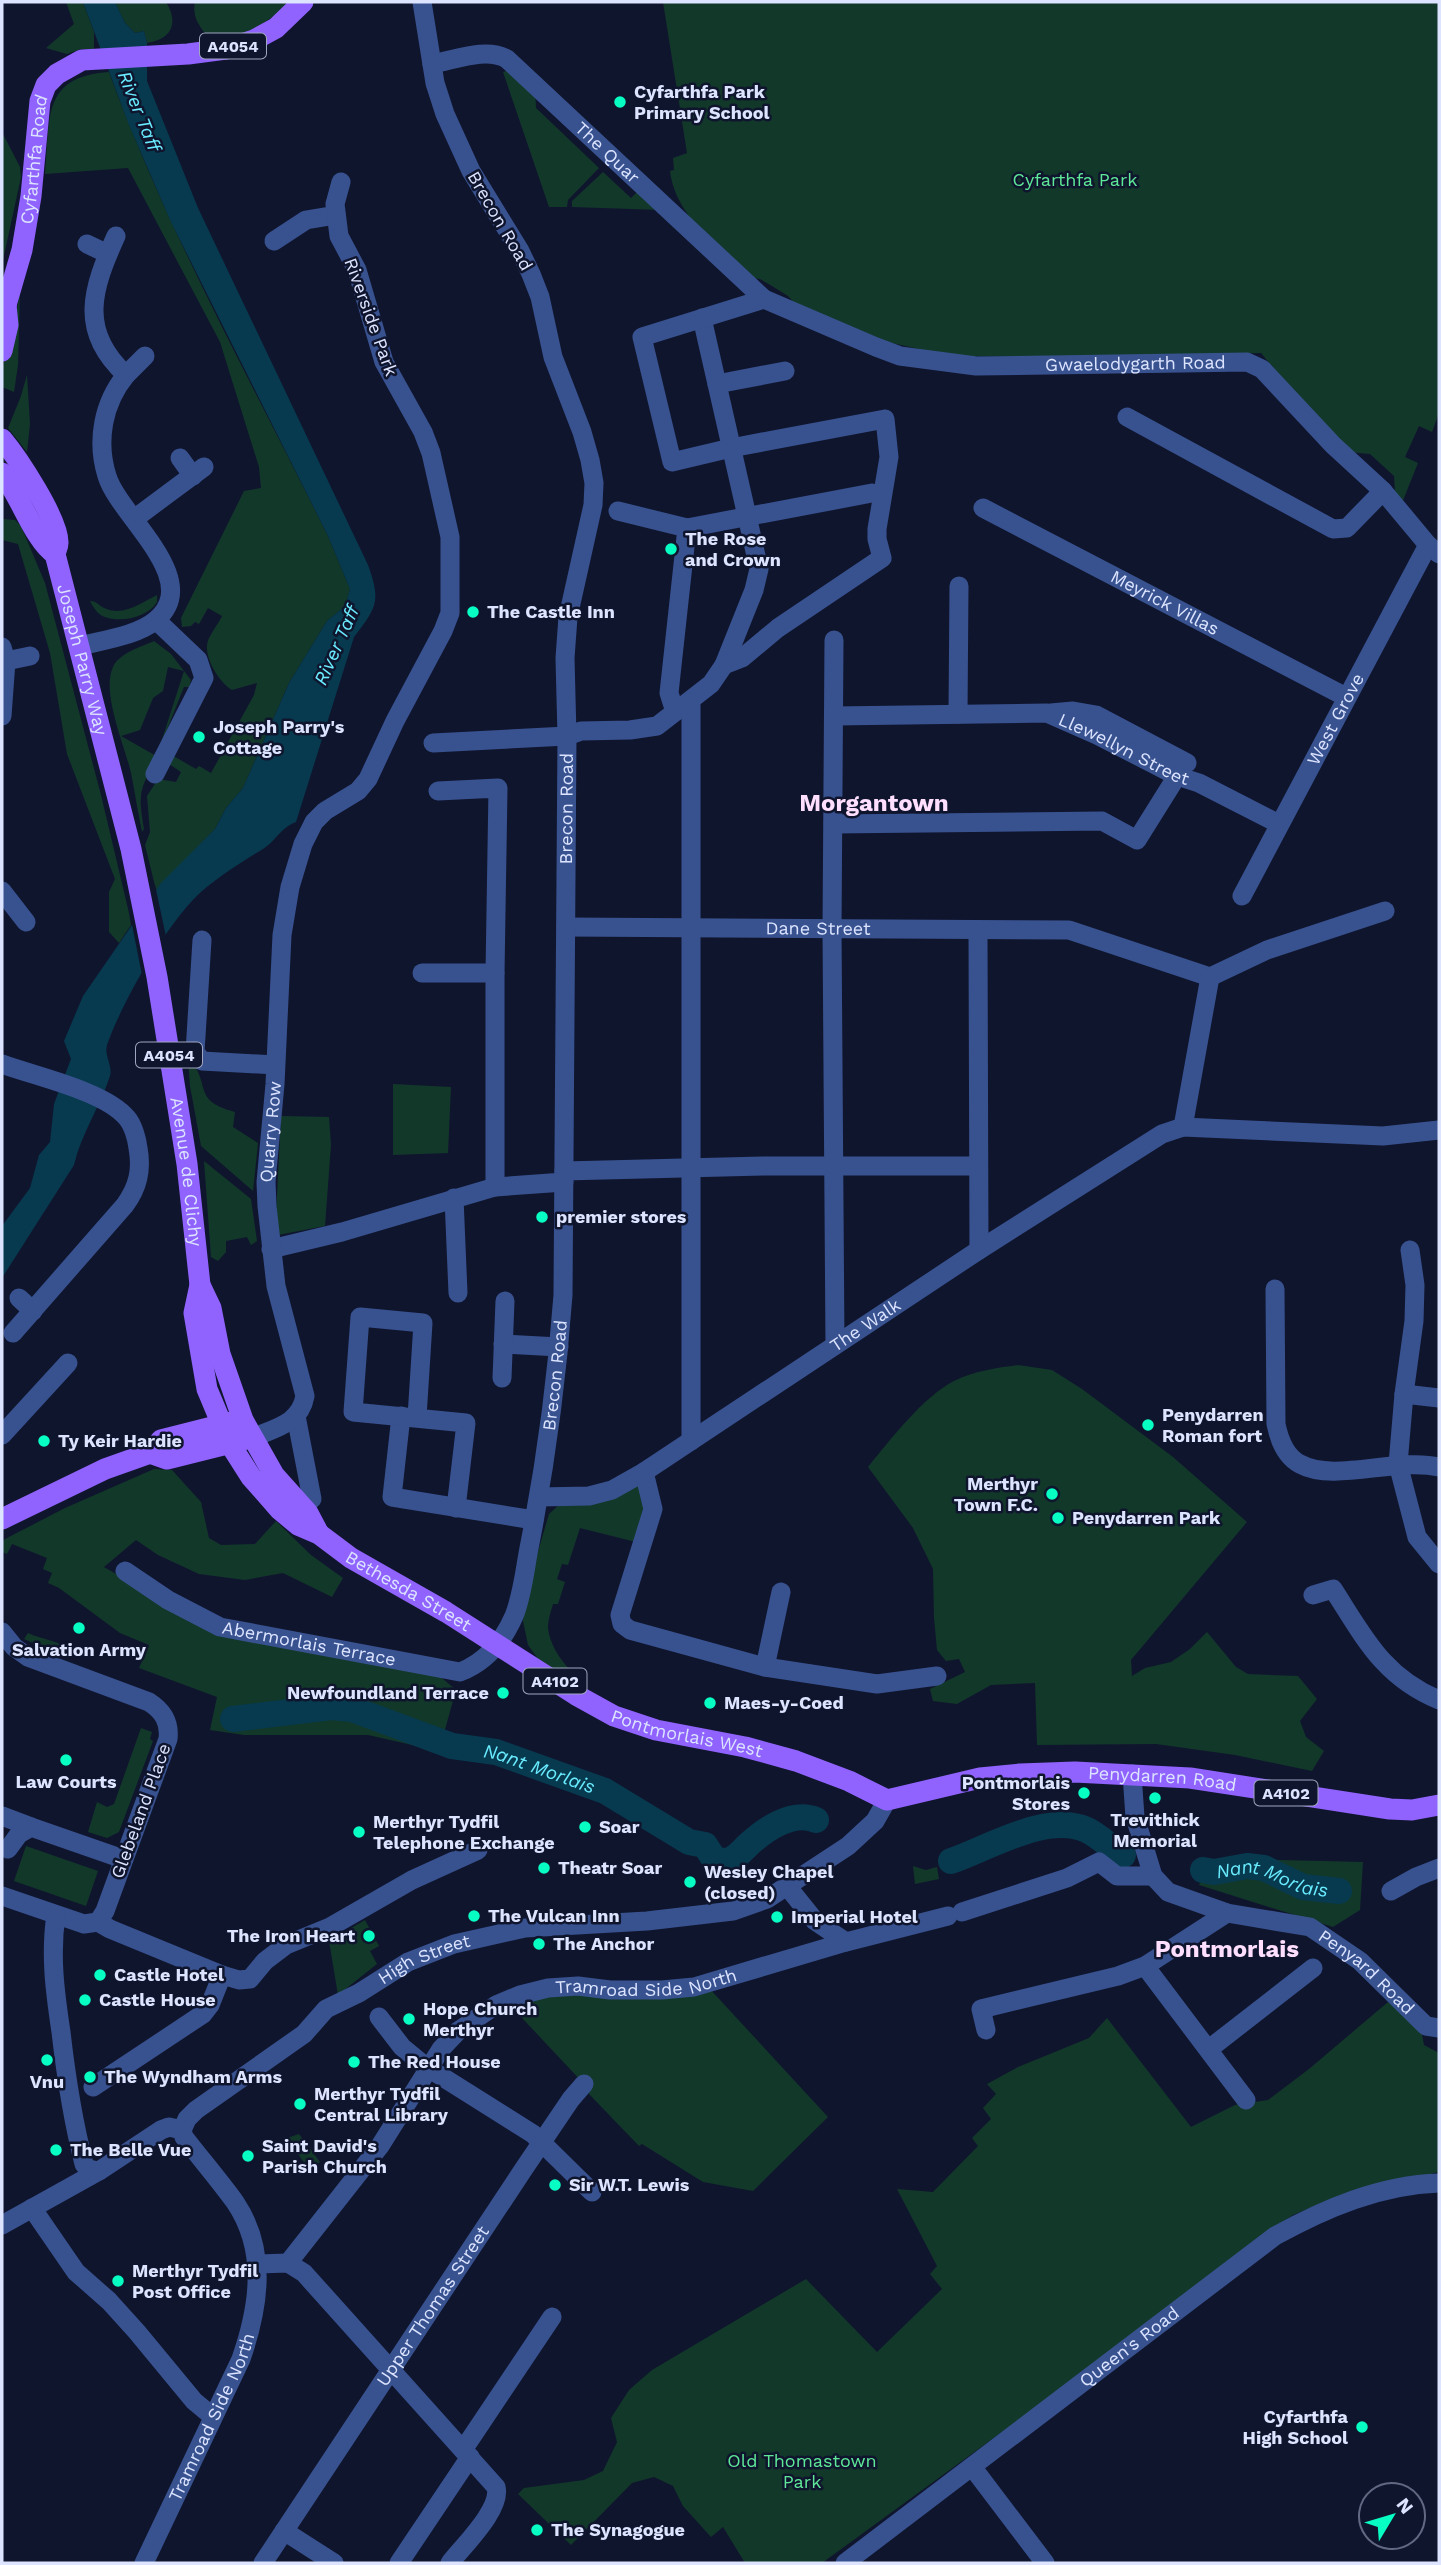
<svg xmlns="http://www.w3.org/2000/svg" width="1441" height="2565" font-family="'Work Sans',sans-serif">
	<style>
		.green { fill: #12382a }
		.water { fill: #073a4f }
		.pier { fill: #10152e }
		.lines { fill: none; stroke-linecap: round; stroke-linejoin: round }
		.river { stroke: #073a4f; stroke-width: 26 }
		.minor { stroke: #385290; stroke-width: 19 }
		.major { stroke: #9063ff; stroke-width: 21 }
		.poi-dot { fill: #08ffc4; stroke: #10152e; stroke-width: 2.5 }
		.labels { text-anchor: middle; stroke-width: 5; stroke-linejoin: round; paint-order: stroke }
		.shield { fill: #10152e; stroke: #9fa6c0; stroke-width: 2 }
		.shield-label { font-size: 16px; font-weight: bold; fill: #dce4ff }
		.poi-label { font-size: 18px; font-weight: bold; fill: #dce4ff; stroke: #10152e; text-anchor: start }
		.street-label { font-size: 18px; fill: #dce4ff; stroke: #10152e }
		.park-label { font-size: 18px; fill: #5ee998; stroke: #10152e }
		.water-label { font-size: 19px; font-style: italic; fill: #6aecff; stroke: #10152e }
		.district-label { font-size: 24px; font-weight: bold; fill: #ffdefe; stroke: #10152e }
	</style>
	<rect width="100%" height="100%" fill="#10152e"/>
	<!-- green -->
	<path class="green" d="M66,2H83L94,32V49H81L67,54L46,48L74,24Z
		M115,2H166C179,23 172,39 147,43L144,31L135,33L125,23Z
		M195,2H291C272,18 222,60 201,28C195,19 193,12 195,2Z
		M663,2H1439V413L1432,432L1419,426L1405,457L1418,463L1402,503L1395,492L1394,476L1370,454L1346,452L1321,426L1261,353L1106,357L951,356L878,340L798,307L788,296L772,286L760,279L747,277C718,247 675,215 670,171L674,170L673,158L687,153Z
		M512,69L535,89L536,108L599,168L568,200L567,207H549L503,72Z
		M109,72C168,233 252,383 328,536L350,589L345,606L327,621L289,683L243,788L226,808L215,829L156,890L145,845L150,832L147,796L158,779L176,782L181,772L166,762L170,754L196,769L199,766L211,773L254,695L257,683L232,690C220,683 206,661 207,646C207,637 218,625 222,616L208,608L199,624L195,622L191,626L182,627L181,618L244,491L261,488L259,467L220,342L128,168L45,174C51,119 40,77 109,72Z
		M2,132L20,167L21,177L2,265Z
		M603,172L631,198L640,189L661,210L572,207V201Z
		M20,292L18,365L14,392L2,387V369L14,327Z
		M27,375L30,424L27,452L8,428L21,396Z
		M2,519L15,520L21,526L45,583L101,795L129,913L131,925L119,943L109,932V892L115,879L67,754L50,653L18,544L2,540Z
		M157,595V602C148,617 122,623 105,617C98,615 93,607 90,601C97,601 98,605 104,608C123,617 141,603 157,595Z
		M154,641L171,654L191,680L189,687H184L158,752L184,671L168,667L163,691L153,698L140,730L121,736L158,757C139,790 138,792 144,829L142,832C138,813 135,793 131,773C125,746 101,693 113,667C119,653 141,647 154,641Z
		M188,1058C213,1084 190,1100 235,1112L233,1127L258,1143L253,1191L201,1146L190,1086Z
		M393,1084L451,1087L448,1153L393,1155Z
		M281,1116L329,1117L331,1145L325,1226L278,1235L276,1215Z
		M204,1161L251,1199L257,1241L251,1245L247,1237L226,1241V1252L218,1261L211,1257Z
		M1018,1365L1052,1370L1082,1389L1173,1457L1247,1522L1131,1660L1132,1676L1145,1668L1171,1662L1190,1649L1207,1632L1236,1667L1248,1674L1298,1676L1317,1699L1300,1721L1306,1737L1324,1751L1312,1771L1235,1755L1156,1744L1037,1745L1035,1683L991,1685L957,1704L933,1701L930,1689L965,1672L959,1659L946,1661L937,1650L934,1618L933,1569L913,1528L868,1467C890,1440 923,1397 954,1381C974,1371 996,1368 1018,1365Z
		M154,1469L172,1470L201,1502L209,1538L221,1545L255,1544L276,1521L311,1555L343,1578L332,1597L283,1573L245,1580L199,1574L158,1555L136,1540L104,1567L211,1628L436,1673L456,1690L439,1751L368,1735H244L210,1730L217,1697L139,1668L149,1645L120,1633L59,1588L48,1583L52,1573L43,1569L47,1558L12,1544L7,1554L2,1552V1541L7,1538L65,1508Z
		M640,1478L649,1508L636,1542L580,1528L568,1565L562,1564L557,1579L565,1582L558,1604H553C551,1611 548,1620 548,1627C549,1645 564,1666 577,1676L573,1682L544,1667L528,1645L523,1621L524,1599L549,1514L562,1502Z
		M28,1633C40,1639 51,1639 62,1645L63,1656L24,1639Z
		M141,1728L152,1732L150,1739L153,1741L119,1832L107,1838L88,1832L97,1802L107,1807L114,1804Z
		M26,1846L98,1871L86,1906L14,1881Z
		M1243,1859L1363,1862L1360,1910L1333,1927L1199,1885L1205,1871Z
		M913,1866L926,1870L937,1867L939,1879L915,1884Z
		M365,1920L379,1946L370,1951L377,1964L338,1995L329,1941Z
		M709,1988L828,2117L753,2191L703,2182L642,2144L639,2146L589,2094L584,2084L508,2003L549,1991Z
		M1388,2002L1421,2029L1424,2045L1439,2053V2172L1349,2192L1293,2215L1270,2230L1028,2413L822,2563H745L723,2527L711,2537L683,2506L673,2486L654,2477L632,2483L571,2545L518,2494L524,2488L584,2480L603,2471L617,2442L611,2418L629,2390L652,2370L806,2279L877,2352L942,2289L930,2274L937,2266L897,2189L933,2192L978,2146L972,2138L991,2119L983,2108L996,2094L987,2084L1018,2067L1089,2038L1107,2018L1191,2127L1235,2105L1268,2100L1309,2069Z
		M299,2134L320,2162L311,2168L307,2167L287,2138Z"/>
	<!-- water -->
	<path class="water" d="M83,2H115L125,23L135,33L144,31L147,43V81L198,208L368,565C381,601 377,607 354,637L296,822C279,829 277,840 263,849C242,862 221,875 202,891C168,921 122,1002 107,1045C104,1056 113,1066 110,1076C100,1107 81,1134 74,1165L2,1278V1226L30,1188L39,1155L50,1142L54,1104L71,1059L64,1041L83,996L161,883L215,829L226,808L243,788L289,683L327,621L345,606L350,589L328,536L171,222L129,125Z"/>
	<!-- pier -->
	<path class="pier" d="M155,885L167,941L143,980L131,920Z"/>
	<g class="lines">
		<!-- river -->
		<g class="river">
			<path id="s1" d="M233,1719L332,1707L352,1709L452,1746L496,1752L605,1791L689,1842L705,1845L714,1859C720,1860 724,1862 730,1860C737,1857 742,1851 747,1846C764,1830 792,1810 816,1820"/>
			<path d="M951,1861C989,1848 1046,1812 1087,1830C1098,1835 1111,1848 1123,1855"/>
			<path id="s2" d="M1203,1870L1214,1872L1247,1866L1264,1868L1303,1887L1339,1891"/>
		</g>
		<!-- minor -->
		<g class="minor">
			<path id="s3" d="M432,64C455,60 486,47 507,59L764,299L876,347L900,356L976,366L1247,362L1262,369L1333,445L1383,491L1428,545L1439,554"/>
			<path d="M274,241L306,220L336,215"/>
			<path d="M87,244L108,254"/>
			<path d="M702,318L759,569L754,590L724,665"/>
			<path d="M126,375L145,356"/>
			<path d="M717,384L785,371"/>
			<path d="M1127,417L1333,529L1347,528L1383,491"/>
			<path d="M180,458L193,476"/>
			<path id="s4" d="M983,508L1346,697"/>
			<path d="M618,511L687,528L872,493"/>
			<path d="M134,519L204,467"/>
			<path d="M834,640L832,929L835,1345"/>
			<path d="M80,646C103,640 137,636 156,620C204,579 119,516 107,476C96,441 103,403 126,375C78,331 92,289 116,236"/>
			<path d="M2,647L6,661L2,716"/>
			<path d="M6,661L30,656"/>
			<path d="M675,712L669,693L687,528"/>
			<path d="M1051,713L1073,711L1096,715L1187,763"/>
			<path d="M958,714L959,586"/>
			<path id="s5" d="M834,716L1047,713L1097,735L1177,776L1199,783L1279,824"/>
			<path d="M433,743L567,736L581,731L630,730L657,726L711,684L724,665L742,658L778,628L882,558L877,539V529L889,457L885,419L731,448L672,462L642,337L764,299"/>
			<path d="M155,774L204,678L198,660L156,620"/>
			<path d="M438,791L498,788L495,973V1187"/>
			<path d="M833,824L1102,821L1137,840L1177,776"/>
			<path d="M2,891L26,922"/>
			<path id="s6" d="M1242,896L1428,545"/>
			<path id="s7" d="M566,927L1069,930L1210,977"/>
			<path d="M978,930L979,1250"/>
			<path d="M202,940L195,1052L202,1061L275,1065"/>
			<path d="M422,973H495"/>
			<path d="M1210,977L1267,950L1385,911"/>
			<path d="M2,1064C34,1076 105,1091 127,1118C133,1125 137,1139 138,1148C142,1170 138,1187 125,1205L13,1333"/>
			<path d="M1183,1127L1210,977"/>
			<path d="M564,1171L763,1166H978"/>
			<path d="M454,1198L458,1293"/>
			<path d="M271,1249L342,1232L495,1187L564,1182"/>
			<path d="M1410,1250L1415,1285L1414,1321L1404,1394L1398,1464L1417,1537L1439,1564"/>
			<path d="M1275,1289L1276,1424C1279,1439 1285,1456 1300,1464C1334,1483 1397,1457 1439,1467"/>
			<path d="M19,1298L33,1311"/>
			<path d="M503,1344L559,1347"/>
			<path d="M502,1378L505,1301"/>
			<path d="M1404,1394L1439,1398"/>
			<path d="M296,1416L312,1499"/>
			<path d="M401,1416L392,1497L534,1520"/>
			<path d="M417,1417L423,1323L360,1317L353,1412L466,1423L456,1508"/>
			<path d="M2,1435L68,1363"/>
			<path id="s8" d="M252,1438C275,1428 300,1424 305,1396L276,1286L267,1206L266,1182L275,1084L282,935L290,887L303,844L314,822L325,811L358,791L368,779L395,721L443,631L450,613V537L431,453L423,432L384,362L357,270L339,236L335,204L341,182"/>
			<path d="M691,1441V701"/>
			<path d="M644,1472L653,1509L620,1615L622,1624L630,1630L765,1667L877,1684L937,1676"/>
			<path id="s9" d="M539,1497L589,1496L612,1490L644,1472L979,1250L1162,1134L1183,1127L1383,1136L1439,1130"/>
			<path id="s10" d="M125,1571L168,1600L220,1627L460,1672C486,1662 503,1641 514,1616C523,1594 525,1567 530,1543C546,1461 557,1378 563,1295L567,736L565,658L568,617L593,505L594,483L590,460L582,432L553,357L540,297L531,274L520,251L471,171L445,114L435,83L422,2"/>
			<path d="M1313,1595L1333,1589C1364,1637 1383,1677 1439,1700"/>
			<path d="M2,1632L14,1647L28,1657L149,1702C163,1711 170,1722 168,1739L105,1911L98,1922"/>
			<path d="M765,1667L781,1592"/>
			<path id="s11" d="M1132,1774L1135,1817L1153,1876L1168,1892L1227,1913L1310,1927L1360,1961L1426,2026L1439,2028"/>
			<path d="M2,1816L31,1827"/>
			<path d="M8,1849L19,1834L31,1827L123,1859"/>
			<path d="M787,1886L815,1921L846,1942"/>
			<path d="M1391,1891L1416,1877L1439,1868"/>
			<path d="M2,1896L84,1924L98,1922L110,1929L222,1975L239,1980L250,1979L265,1961L286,1945L330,1927L412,1880L478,1850"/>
			<path d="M962,1912L1067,1878L1099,1862L1117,1876H1153"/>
			<path d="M56,1915C50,1955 55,1992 61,2032C66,2076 73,2121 84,2164L88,2169L99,2171"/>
			<path d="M1145,1966L1246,2100"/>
			<path d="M379,2017L402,2047L425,2066L533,2134L592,2192"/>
			<path d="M986,2030L981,2009L1118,1976L1145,1966L1227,1913"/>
			<path d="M1209,2049L1313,1968"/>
			<path d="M93,2087L203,2014L210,2005L222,1975"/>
			<path id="s12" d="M182,2130L187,2119L196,2110L304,2034L326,2009L359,1993L408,1962L454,1944L525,1928L647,1921L733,1911L767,1899L848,1846L875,1821L887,1800"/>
			<path d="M32,2208L76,2272L109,2301L137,2332L194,2401L212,2416"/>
			<path d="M2,2225L99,2171L161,2130L169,2127L182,2130"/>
			<path id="s13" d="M288,2263L380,2146L441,2049L458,2031L496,2005L520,1995L548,1988L578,1986L610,1990H662L694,1987L846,1942L948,1916"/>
			<path d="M258,2264L288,2263L304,2273L496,2487C502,2509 463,2546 450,2563"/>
			<path d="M463,2450L552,2317"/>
			<path d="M973,2468L1045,2563"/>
			<path d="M284,2531L334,2563"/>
			<path id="s14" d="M144,2563L241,2359C259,2307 268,2251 235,2202C219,2180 201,2159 184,2137L182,2130"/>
			<path id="s15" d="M263,2563L523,2170L571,2099L584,2084"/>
			<path d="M399,2563L470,2457"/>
			<path id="s16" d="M845,2563L1275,2236C1326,2208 1380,2185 1439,2183"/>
		</g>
		<!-- major -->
		<g class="major">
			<path id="s17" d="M2,311L6,305L22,250L31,196L40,101L46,85L57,74L82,60L188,54L226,49L254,40L276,28L303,2"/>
			<path d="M2,351L8,325L6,305"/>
			<path id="s18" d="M2,439C17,457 59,520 58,543C58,547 56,550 55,554L131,849L157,977L187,1164L200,1285L194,1313L207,1389L230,1444L251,1477L280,1510L298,1525L319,1534L351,1558L446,1612L576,1695L614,1716L656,1730L745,1747L796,1761L849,1781L887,1800L980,1778L1020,1774L1075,1772L1190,1778L1390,1809L1412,1810L1439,1805"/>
			<path d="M2,473C20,495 34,540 55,554"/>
			<path d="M200,1285L211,1308L220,1354L243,1420L274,1475L308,1513L319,1534"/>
			<path d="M150,1453L167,1459L243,1440"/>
			<path d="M2,1519L105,1469L150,1453L161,1440L232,1422"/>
		</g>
	</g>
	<!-- markers -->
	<g class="poi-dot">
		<circle cx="620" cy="102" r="7"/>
		<circle cx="671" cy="549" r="7"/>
		<circle cx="473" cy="612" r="7"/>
		<circle cx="199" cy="737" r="7"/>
		<circle cx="542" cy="1217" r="7"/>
		<circle cx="1148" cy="1425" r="7"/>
		<circle cx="44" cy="1441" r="7"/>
		<circle cx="1052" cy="1494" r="7"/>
		<circle cx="1058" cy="1518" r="7"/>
		<circle cx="79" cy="1628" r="7"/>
		<circle cx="503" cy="1693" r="7"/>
		<circle cx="710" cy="1703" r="7"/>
		<circle cx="66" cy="1760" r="7"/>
		<circle cx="1084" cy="1793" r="7"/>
		<circle cx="1155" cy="1798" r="7"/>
		<circle cx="585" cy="1827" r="7"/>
		<circle cx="359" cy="1832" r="7"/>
		<circle cx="544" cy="1868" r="7"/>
		<circle cx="690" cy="1882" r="7"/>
		<circle cx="474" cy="1916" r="7"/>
		<circle cx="777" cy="1917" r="7"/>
		<circle cx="369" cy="1936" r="7"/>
		<circle cx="539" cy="1944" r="7"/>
		<circle cx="100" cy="1975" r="7"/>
		<circle cx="85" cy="2000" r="7"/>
		<circle cx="409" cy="2019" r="7"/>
		<circle cx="47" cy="2060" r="7"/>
		<circle cx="354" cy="2062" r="7"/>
		<circle cx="90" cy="2077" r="7"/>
		<circle cx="300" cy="2104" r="7"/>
		<circle cx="56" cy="2150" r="7"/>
		<circle cx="248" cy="2156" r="7"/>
		<circle cx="555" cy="2185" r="7"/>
		<circle cx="118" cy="2281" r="7"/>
		<circle cx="1362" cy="2427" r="7"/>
		<circle cx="537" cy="2530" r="7"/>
	</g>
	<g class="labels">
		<!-- shield labels -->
		<g class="shield">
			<rect x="200" y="33.5" width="66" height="25" rx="5"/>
			<rect x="136" y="1042.5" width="66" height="25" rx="5"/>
			<rect x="523.5" y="1668.5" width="63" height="25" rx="5"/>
			<rect x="1254.5" y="1780.5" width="63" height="25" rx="5"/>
		</g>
		<g class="shield-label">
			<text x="233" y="52">A4054</text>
			<text x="169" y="1061">A4054</text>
			<text x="555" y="1687">A4102</text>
			<text x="1286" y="1799">A4102</text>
		</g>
		<!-- poi labels -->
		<g class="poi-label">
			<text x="634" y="98">Cyfarthfa Park<tspan x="634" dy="21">Primary School</tspan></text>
			<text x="685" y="545">The Rose<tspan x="685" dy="21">and Crown</tspan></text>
			<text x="487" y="618">The Castle Inn</text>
			<text x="213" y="733">Joseph Parry's<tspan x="213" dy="21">Cottage</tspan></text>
			<text x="556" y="1223">premier stores</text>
			<text x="1162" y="1421">Penydarren<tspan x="1162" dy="21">Roman fort</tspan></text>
			<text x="58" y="1447">Ty Keir Hardie</text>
			<text x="1038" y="1490" text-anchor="end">Merthyr<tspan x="1038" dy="21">Town F.C.</tspan></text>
			<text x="1072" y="1524">Penydarren Park</text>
			<text x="79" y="1656" text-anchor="middle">Salvation Army</text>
			<text x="489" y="1699" text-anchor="end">Newfoundland Terrace</text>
			<text x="724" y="1709">Maes-y-Coed</text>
			<text x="66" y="1788" text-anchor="middle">Law Courts</text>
			<text x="1070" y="1789" text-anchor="end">Pontmorlais<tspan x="1070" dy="21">Stores</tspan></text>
			<text x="1155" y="1826" text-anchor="middle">Trevithick<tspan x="1155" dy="21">Memorial</tspan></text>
			<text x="373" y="1828">Merthyr Tydfil<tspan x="373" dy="21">Telephone Exchange</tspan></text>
			<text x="599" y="1833">Soar</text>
			<text x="558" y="1874">Theatr Soar</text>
			<text x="704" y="1878">Wesley Chapel<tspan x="704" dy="21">(closed)</tspan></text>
			<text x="488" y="1922">The Vulcan Inn</text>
			<text x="791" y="1923">Imperial Hotel</text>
			<text x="355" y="1942" text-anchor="end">The Iron Heart</text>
			<text x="553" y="1950">The Anchor</text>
			<text x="114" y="1981">Castle Hotel</text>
			<text x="99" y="2006">Castle House</text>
			<text x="423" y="2015">Hope Church<tspan x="423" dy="21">Merthyr</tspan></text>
			<text x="368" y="2068">The Red House</text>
			<text x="104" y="2083">The Wyndham Arms</text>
			<text x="47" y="2088" text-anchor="middle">Vnu</text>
			<text x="314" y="2100">Merthyr Tydfil<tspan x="314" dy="21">Central Library</tspan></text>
			<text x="262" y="2152">Saint David's<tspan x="262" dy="21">Parish Church</tspan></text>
			<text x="70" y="2156">The Belle Vue</text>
			<text x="569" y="2191">Sir W.T. Lewis</text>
			<text x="132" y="2277">Merthyr Tydfil<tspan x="132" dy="21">Post Office</tspan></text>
			<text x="1348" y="2423" text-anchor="end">Cyfarthfa<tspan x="1348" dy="21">High School</tspan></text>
			<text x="551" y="2536">The Synagogue</text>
		</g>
		<!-- street labels -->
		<g class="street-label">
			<text dy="6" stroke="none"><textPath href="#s3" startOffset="214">The Quar</textPath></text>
			<text dy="6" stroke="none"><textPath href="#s17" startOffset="156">Cyfarthfa Road</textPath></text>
			<text transform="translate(500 221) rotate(60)" y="6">Brecon Road</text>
			<text transform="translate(371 317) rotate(70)" y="6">Riverside Park</text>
			<text dy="6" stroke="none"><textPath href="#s3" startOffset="812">Gwaelodygarth Road</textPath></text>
			<text dy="6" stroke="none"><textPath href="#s4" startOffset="205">Meyrick Villas</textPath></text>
			<text dy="6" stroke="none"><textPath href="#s18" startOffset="240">Joseph Parry Way</textPath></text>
			<text dy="6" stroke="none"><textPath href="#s6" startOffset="200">West Grove</textPath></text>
			<text dy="6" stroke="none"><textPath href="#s5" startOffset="298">Llewellyn Street</textPath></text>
			<text dy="6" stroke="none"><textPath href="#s10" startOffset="1246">Brecon Road</textPath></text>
			<text dy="6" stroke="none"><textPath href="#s7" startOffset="252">Dane Street</textPath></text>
			<text dy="6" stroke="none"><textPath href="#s8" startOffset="340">Quarry Row</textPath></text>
			<text dy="6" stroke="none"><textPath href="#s18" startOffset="763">Avenue de Clichy</textPath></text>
			<text dy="6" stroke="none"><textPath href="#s9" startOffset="376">The Walk</textPath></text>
			<text dy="6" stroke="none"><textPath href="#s10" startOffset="679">Brecon Road</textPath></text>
			<text dy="6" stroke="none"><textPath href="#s18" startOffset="1278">Bethesda Street</textPath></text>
			<text dy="6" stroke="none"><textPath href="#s10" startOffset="201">Abermorlais Terrace</textPath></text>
			<text dy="6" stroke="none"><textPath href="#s18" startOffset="1594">Pontmorlais West</textPath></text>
			<text dy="6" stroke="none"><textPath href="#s18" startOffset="2084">Penydarren Road</textPath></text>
			<text transform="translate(141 1811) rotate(-70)" y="6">Glebeland Place</text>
			<text dy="6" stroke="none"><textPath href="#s12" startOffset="301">High Street</textPath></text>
			<text dy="6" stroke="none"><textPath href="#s11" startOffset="346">Penyard Road</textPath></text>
			<text dy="6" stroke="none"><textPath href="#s13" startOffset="488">Tramroad Side North</textPath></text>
			<text dy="6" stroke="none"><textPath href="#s15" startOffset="308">Upper Thomas Street</textPath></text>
			<text dy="6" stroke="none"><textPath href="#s16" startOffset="357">Queen's Road</textPath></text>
			<text dy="6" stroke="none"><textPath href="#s14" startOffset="161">Tramroad Side North</textPath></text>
		</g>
		<!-- park labels -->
		<g class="park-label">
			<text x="1075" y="186">Cyfarthfa Park</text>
			<text x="802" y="2467">Old Thomastown<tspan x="802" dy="21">Park</tspan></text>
		</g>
		<!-- water labels -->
		<g class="water-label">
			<text transform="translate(140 111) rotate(68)" y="7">River Taff</text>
			<text transform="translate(336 645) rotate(-66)" y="7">River Taff</text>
			<text dy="7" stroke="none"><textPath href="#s1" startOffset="317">Nant Morlais</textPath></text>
			<text dy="7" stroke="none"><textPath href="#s2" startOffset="72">Nant Morlais</textPath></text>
		</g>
		<!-- district labels -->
		<g class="district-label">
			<text x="874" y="811">Morgantown</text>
			<text x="1227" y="1957">Pontmorlais</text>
		</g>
	</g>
	<!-- border -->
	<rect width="1441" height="2565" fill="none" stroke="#dce4ff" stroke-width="7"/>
	<!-- north arrow -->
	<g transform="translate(1392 2516) rotate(52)"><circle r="33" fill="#10152e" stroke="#626882" stroke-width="2"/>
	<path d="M0-5L12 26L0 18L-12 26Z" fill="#08ffc4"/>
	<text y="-10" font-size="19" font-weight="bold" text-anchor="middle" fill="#dce4ff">N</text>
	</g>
</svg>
